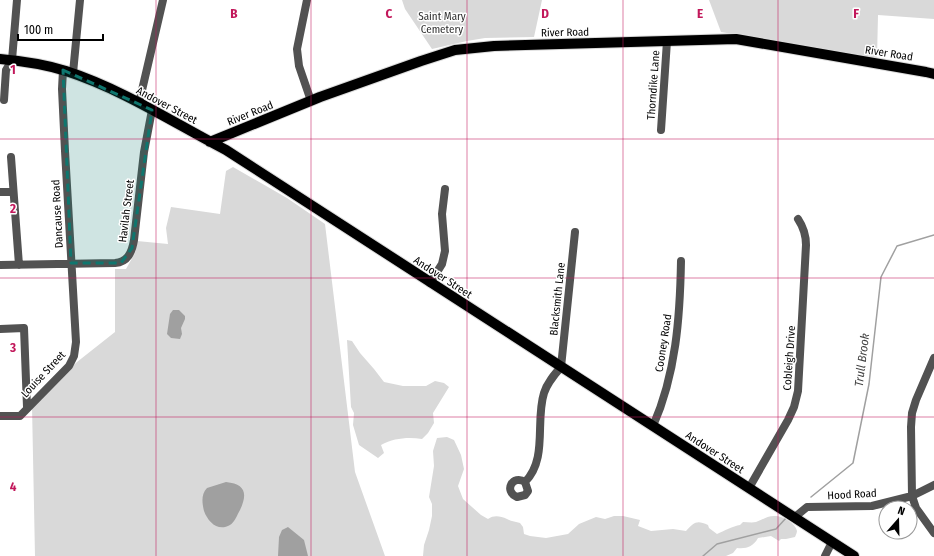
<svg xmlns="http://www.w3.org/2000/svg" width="934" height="556" font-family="'Fira Sans Condensed',sans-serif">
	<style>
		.green { fill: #d9d9d9 }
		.water { fill: #a0a0a0 }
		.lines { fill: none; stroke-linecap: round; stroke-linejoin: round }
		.stream { stroke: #a0a0a0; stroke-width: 1.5 }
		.major-casing { stroke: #dbdbdb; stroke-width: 12 }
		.minor { stroke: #525252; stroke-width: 8 }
		.major { stroke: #000; stroke-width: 10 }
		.marked { fill: #0f766e; fill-opacity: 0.2; stroke: #0f766e; stroke-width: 3; stroke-dasharray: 8 5; stroke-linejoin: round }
		.grid { fill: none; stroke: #c2185b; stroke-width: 1; stroke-opacity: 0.55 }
		.labels { text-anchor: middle; stroke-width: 3; stroke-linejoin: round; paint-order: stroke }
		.park-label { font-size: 11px; fill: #303030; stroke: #fff }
		.street-label { font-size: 11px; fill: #000; stroke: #fff }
		.water-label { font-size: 12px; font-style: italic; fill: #414141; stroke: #fff }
		.grid-label { font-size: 13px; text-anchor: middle; font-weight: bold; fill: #c2185b; stroke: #fff; stroke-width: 3; stroke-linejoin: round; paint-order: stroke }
	</style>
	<rect width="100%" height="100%" fill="#fff"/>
	<!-- green -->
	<path class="green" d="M402,0H542L534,37L485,38L467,41L432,49L405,9Z
		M709,0H934V19L878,15L877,58L721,32Z
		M233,167L287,198L325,224L355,472L385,556H35L32,406L77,362L115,332V269H126L135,253L137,241L168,244L166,228L171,207L220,214L226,171Z
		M347,340L352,341L360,353L374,369L384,382L403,386H426L435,381L444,383L449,387L433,413L434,423L428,433L422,439C408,437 394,438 381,445L384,453L378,458L359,445L353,425L354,413L351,407L350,390Z
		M447,437L454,440L461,455L464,469L458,486L463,499L481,515L488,519C494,515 500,516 507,519C511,521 516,522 520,523L523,527L524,534L530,536L546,538L568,534L579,524L596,517L605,519L614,516H623L640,520L638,526L651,531L673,529L686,531C694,522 697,520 708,525L709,528L717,534C724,531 733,526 740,525L743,522C747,522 752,523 756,522C762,520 767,516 774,516C781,515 796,523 797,531C797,532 796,535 795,537L786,539H781L779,541L771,536L758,538C753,547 746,549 737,548L733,553L726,556H423L424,545L429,530L432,516V504L429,497L434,466L433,451L437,438Z"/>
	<!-- water -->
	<path class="water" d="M173,310H179L185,316V319L181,328L182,334L180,339L171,338L167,334L170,314Z
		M226,482C245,484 248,493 240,510C237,515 235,522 230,525C218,532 208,522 204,511C202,503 201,494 207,488Z
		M288,527L304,540L308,556H278L279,537L282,530Z"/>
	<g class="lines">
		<!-- stream -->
		<path class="stream" d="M811,497L853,463L869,384L881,277L897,246L934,235
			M703,556L717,544L776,529L786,518"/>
		<defs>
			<path id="major" d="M0,59C22,61 44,64 66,71C122,89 174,123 226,150L854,556
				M210,142L320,97L421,61L455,50L494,46L736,39L926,72L934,74"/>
		</defs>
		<!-- major casing -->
		<use href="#major" class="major-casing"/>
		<!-- minor -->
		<path class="minor" d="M307,0L297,49L299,66L311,101
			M73,73L80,0
			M4,100L6,70L12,60L17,0
			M139,103L163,0
			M661,130L667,41
			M11,157L19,265
			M0,192H13
			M0,265L115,263C128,262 132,252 134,240L144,152L152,110
			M430,283L442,264L445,251L442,214L445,189
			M0,329L24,328L27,407
			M934,358L916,400L912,413L911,427L912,496L916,508L934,533
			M0,416H20L69,366L74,356L76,342L65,151L62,89L63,70
			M653,426C676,374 680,317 681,261
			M525,482L528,491L525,495L517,497C503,491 513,474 525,482C548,459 535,421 544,393C547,383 554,375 561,367L575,232
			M749,488L788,420L794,407L798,391L806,245C806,235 804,228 798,219
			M795,517L807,507L872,506L912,496L934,485
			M825,556L832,542"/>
		<!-- major -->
		<use href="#major" class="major"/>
	</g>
	<!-- marked area -->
	<path class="marked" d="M63,70L152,110L132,248L121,263H71Z"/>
	<!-- grid -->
	<path class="grid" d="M156,0V556M311,0V556M467,0V556M623,0V556M778,0V556M0,139H934M0,278H934M0,417H934"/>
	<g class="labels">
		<!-- park labels -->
		<g class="park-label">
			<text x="442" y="20">Saint Mary<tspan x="442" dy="13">Cemetery</tspan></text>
		</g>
		<!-- street labels -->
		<g class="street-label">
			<text transform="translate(565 32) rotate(-1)" y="4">River Road</text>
			<text transform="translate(889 53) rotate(9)" y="4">River Road</text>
			<text transform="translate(653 85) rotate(-86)" y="4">Thorndike Lane</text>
			<text transform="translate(167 105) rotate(28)" y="4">Andover Street</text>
			<text transform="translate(250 113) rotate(-22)" y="4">River Road</text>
			<text transform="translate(126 211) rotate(-83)" y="4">Havilah Street</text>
			<text transform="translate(57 214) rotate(-93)" y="4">Dancause Road</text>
			<text transform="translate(443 277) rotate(33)" y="4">Andover Street</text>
			<text transform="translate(557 299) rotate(-84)" y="4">Blacksmith Lane</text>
			<text transform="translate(663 343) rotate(-81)" y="4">Cooney Road</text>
			<text transform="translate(789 358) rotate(-86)" y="4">Cobleigh Drive</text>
			<text transform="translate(43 374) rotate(-47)" y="4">Louise Street</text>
			<text transform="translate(715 452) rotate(33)" y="4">Andover Street</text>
			<text transform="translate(852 494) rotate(-3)" y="4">Hood Road</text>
		</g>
		<!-- water labels -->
		<g class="water-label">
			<text transform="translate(862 360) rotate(-83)" y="4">Trull Brook</text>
		</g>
	</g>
	<g class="grid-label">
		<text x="234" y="18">B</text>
		<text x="389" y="18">C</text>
		<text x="545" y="18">D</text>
		<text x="700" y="18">E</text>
		<text x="856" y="18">F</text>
		<text x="13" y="74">1</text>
		<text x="13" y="213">2</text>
		<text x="13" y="352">3</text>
		<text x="13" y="491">4</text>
	</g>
	<!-- north arrow -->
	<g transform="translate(898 520) rotate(20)"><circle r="19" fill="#ffffff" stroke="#999999"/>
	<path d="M0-3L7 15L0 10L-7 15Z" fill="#000000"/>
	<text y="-6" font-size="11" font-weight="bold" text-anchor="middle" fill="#000000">N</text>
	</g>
	<!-- scale -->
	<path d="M18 34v6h85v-6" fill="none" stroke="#000000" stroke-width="2"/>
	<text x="24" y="34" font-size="12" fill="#000000" stroke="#ffffff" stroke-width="3" paint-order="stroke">100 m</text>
</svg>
